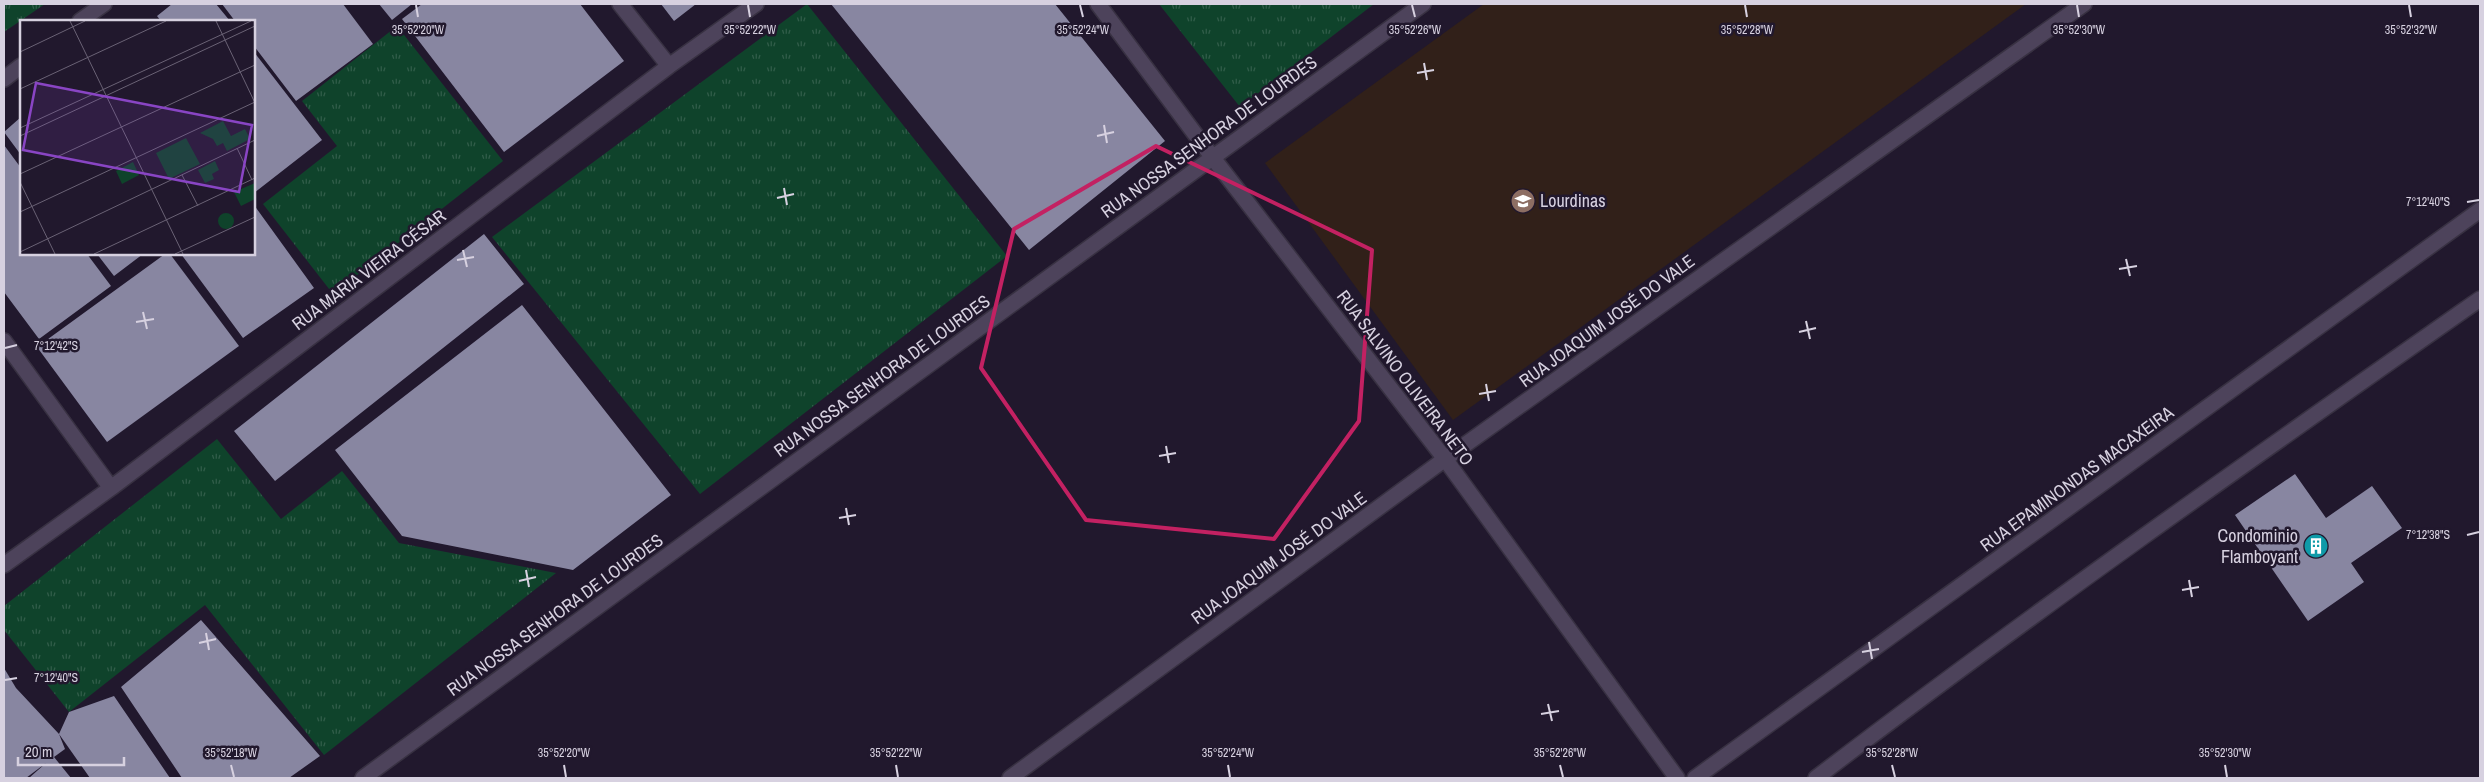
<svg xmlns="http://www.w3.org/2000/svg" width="2484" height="782" font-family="'Archivo Narrow',sans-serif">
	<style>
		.education { fill: #312019 }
		.grass { fill: url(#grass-tufts) }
		.building { fill: #8886a1 }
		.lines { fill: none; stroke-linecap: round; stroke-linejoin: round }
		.street-casing { stroke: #383142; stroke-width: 18 }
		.street { stroke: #4d435b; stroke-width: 15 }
		.marked { fill: none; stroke: #c32162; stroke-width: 4; stroke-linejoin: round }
		.ticks { fill: none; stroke: #d7d1e0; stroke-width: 2 }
		.labels { text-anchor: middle; stroke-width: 5; stroke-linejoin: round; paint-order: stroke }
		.street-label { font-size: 18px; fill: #d7d1e0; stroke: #21182d }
		.poi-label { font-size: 18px; fill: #d7d1e0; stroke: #21182d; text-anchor: start }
		.inset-road { fill: none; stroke: #6a6275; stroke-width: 1 }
		.view { fill: #8945c4; fill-opacity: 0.15; stroke: #8945c4; stroke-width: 2.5 }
		.inset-edge { fill: none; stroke: #d7d1e0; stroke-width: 2.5 }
		.ticks-label { font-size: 12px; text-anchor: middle; fill: #d7d1e0; stroke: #21182d; stroke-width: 5; stroke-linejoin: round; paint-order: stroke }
	</style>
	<defs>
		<pattern id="grass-tufts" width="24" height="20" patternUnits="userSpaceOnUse" patternTransform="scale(1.25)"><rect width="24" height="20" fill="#0f432b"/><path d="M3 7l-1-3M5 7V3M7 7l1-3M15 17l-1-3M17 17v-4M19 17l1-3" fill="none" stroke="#315d49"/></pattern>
	</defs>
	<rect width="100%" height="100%" fill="#21182d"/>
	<!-- education -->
	<path class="education" d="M1484,4H2026L1453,420L1265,163Z"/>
	<!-- grass -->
	<path class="grass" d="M4,4H45L4,32Z
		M807,4L1007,256L700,494L492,237Z
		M1159,4H1374L1240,107Z
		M397,26L503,161L333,294L263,204L337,146L302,101Z
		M217,439L281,519L342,471L399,543L556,573L324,755L205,605L69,712L4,630V606Z"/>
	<!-- building -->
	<path class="building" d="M172,4H216L230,21H161L157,16Z
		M222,4H343L373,44L296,101L254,46V21H235Z
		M379,4H412L392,20Z
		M422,4H580L624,61L504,152L402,19Z
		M661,4H696L674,21Z
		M831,4H1055L1165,141L1029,250Z
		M254,52L322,140L254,193Z
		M21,117V155L4,132Z
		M4,145L21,168V254H87L111,286L39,339L4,292Z
		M254,205L314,288L243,338L181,254H254Z
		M484,234L524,284L275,481L234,431Z
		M97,254H143L114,276Z
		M165,254H170L239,346L107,442L37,347Z
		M522,305L671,495L573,570L402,536L335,450Z
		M2295,474L2326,518L2372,486L2402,528L2351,563L2364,582L2308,621L2235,515Z
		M201,620L320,756L289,778H182L121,687Z
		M4,668L16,688L59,734L65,749L54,757L71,778H29L46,763L26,778H4Z
		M114,696L170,778H90L59,734L69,712Z"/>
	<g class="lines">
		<defs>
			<path id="street" d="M620,4L669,66
				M1098,4L1213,158L1445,459L1677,778
				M80,21L104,4
				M4,79L21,66
				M4,341L111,488
				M4,565L111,488L669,66L756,4
				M363,778L1423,4
				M1010,778L1445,459L2084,4
				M1695,778L2480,210
				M1816,778C2033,612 2256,456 2480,299"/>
		</defs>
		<!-- street casing -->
		<use href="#street" class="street-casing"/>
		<!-- street -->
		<use href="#street" class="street"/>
	</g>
	<!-- marked area -->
	<path class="marked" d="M1156,146L1372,250L1359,421L1274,539L1086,520L981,368L1014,229Z"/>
	<!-- ticks -->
	<path class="ticks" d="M416,5L418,17M748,5L750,17M1080,5L1083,17M1412,5L1415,17M1745,5L1747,17M2077,5L2079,17M2409,5L2411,17M1424,63L1427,80M1417,73L1434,70M1104,125L1107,143M1097,136L1114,132M784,188L787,205M777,198L794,194M2467,202L2479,200M463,250L467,267M2126,259L2130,276M457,260L474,257M2119,269L2137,266M143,312L147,329M1806,321L1810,339M136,322L154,319M1799,332L1816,328M5,348L17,345M1486,384L1489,401M1479,394L1496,391M1166,446L1169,463M1159,456L1176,453M846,508L849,525M839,518L856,515M2467,535L2479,532M526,570L529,587M2189,580L2192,597M519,581L536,577M2182,590L2199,587M206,633L209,650M1869,642L1872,659M199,643L216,639M1862,652L1879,649M5,680L17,678M1548,704L1552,721M1541,714L1559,711M231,765L234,777M564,765L566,777M896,765L898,777M1228,765L1230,777M1560,765L1563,777M1892,765L1895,777M2225,765L2227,777"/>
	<!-- icons -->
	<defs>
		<symbol id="school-disc" viewBox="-11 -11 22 22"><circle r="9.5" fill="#8d6e63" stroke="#21182d"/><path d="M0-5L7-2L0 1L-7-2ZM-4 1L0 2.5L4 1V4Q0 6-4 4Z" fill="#fff"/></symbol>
		<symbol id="building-disc" viewBox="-11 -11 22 22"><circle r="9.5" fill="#0f9aa8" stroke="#21182d"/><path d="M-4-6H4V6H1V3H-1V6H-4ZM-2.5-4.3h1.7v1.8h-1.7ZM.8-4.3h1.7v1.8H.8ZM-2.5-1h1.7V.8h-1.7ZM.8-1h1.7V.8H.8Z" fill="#fff"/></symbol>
	</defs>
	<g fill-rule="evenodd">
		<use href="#school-disc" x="1509" y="187" width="28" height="28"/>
		<use href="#building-disc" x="2302" y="532" width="28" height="28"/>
	</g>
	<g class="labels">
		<!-- street labels -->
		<g class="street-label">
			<text transform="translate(1209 137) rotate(-36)" y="6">RUA NOSSA SENHORA DE LOURDES</text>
			<text transform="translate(369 270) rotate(-37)" y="6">RUA MARIA VIEIRA CÉSAR</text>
			<text transform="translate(1607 321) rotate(-36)" y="6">RUA JOAQUIM JOSÉ DO VALE</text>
			<text transform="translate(882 376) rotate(-36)" y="6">RUA NOSSA SENHORA DE LOURDES</text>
			<text transform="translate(1405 378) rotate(53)" y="6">RUA SALVINO OLIVEIRA NETO</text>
			<text transform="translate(2077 479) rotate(-36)" y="6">RUA EPAMINONDAS MACAXEIRA</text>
			<text transform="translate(1279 558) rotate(-36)" y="6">RUA JOAQUIM JOSÉ DO VALE</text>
			<text transform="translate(555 615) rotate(-36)" y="6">RUA NOSSA SENHORA DE LOURDES</text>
		</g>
		<!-- poi labels -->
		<g class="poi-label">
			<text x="1540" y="207">Lourdinas</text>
			<text x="2298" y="542" text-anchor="end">Condominio<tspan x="2298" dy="21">Flamboyant</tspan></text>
		</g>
	</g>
	<!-- overview -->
	<g transform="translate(20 20)">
		<rect width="235" height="235" fill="#21182d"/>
		<path d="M203,101L211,116L225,109L230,119L207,131L203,123L197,126L193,119L180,113ZM166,118L180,144L149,159L136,133ZM195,141L199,150L192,154L194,159L185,163L178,150ZM113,142L119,155L102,164L96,151ZM235,163V179L221,186L214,172ZM198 201a8 8 0 1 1 16 0a8 8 0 1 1-16 0Z" fill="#0f432b"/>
		<path class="inset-road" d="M50,1L163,234M196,1L235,83M0,32L65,1M0,69L146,1M0,108L231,1M0,116L235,6M217,128L232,160M0,154L235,45M162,155L178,186M0,162L35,234M0,192L235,82M0,232L235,120M74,234L235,158M155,234L235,197"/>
		<path class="view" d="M16,63L232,105L219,172L3,130Z"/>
		<rect width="235" height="235" class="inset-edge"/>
	</g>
	<g class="ticks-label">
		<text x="418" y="34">35°52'20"W</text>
		<text x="750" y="34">35°52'22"W</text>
		<text x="1083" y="34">35°52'24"W</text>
		<text x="1415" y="34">35°52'26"W</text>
		<text x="1747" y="34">35°52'28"W</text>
		<text x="2079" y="34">35°52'30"W</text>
		<text x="2411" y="34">35°52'32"W</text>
		<text x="2428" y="206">7°12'40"S</text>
		<text x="56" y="350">7°12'42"S</text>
		<text x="2428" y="539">7°12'38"S</text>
		<text x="56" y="682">7°12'40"S</text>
		<text x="231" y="757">35°52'18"W</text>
		<text x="564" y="757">35°52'20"W</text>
		<text x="896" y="757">35°52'22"W</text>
		<text x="1228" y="757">35°52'24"W</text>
		<text x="1560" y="757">35°52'26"W</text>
		<text x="1892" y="757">35°52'28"W</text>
		<text x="2225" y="757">35°52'30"W</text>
	</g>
	<!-- border -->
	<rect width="2484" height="782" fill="none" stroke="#d7d1e0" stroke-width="10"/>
	<!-- scale -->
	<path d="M18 757v8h106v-8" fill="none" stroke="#d7d1e0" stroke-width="2.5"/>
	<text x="25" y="757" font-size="15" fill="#d7d1e0" stroke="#21182d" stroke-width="4" paint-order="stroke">20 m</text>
</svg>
